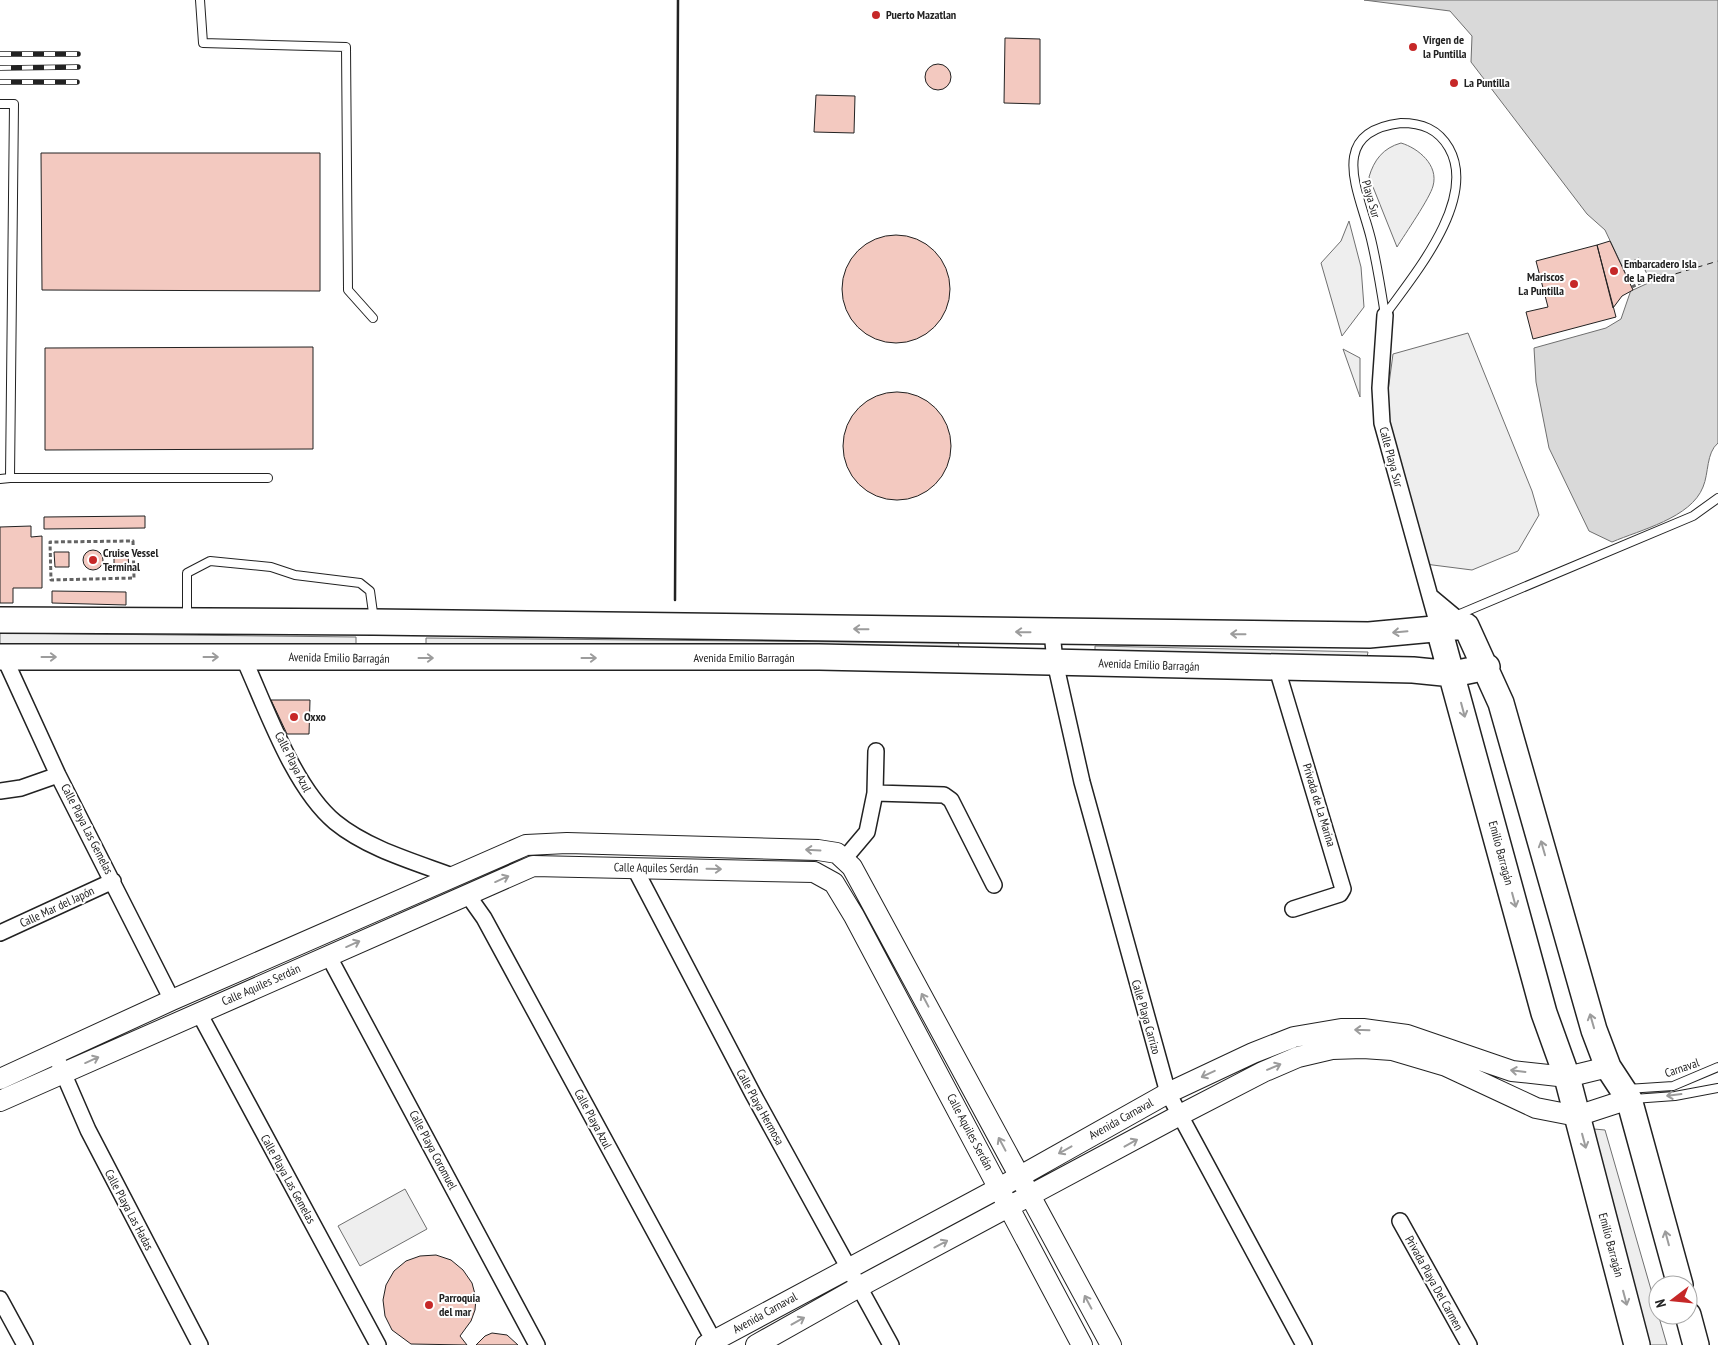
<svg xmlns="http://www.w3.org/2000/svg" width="1718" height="1345" font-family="'PT Sans Narrow',sans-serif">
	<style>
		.green { fill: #eee; stroke: #6f6f6f }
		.water { fill: #d9d9d9; stroke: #6f6f6f }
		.pier { fill: #fff; stroke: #6f6f6f }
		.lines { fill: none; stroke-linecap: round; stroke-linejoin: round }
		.ferry { stroke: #222; stroke-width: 1; stroke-dasharray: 6 5; stroke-linecap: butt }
		.building { fill: #f3c9c0; stroke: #222 }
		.service-casing { stroke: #222; stroke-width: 10 }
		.minor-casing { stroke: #222; stroke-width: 18 }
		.tertiary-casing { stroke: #222; stroke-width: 22 }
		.primary-casing { stroke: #222; stroke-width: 28 }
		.path { stroke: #646464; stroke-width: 3; stroke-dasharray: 4 2.5; stroke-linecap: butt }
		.service { stroke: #fff; stroke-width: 8 }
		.minor { stroke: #fff; stroke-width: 15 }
		.tertiary { stroke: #fff; stroke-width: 20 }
		.primary { stroke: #fff; stroke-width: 25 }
		.rail-casing { stroke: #222; stroke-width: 5.5 }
		.rail { stroke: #fff; stroke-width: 4; stroke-dasharray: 11; stroke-linecap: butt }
		.wall { stroke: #222; stroke-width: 2.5 }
		.oneway { stroke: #9c9c9c }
		.poi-dot { fill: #c62828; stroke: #fff; stroke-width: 2 }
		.labels { text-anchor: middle; stroke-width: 4; stroke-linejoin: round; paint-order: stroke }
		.poi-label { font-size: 12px; font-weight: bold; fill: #222; stroke: #fff; text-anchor: start }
		.street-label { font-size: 12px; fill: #222; stroke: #fff }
	</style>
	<rect width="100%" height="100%" fill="#fff"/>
	<!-- green -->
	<path class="green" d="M1401,143C1418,148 1439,165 1433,186C1430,198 1405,234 1397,247L1369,177C1374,160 1383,148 1401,143Z
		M1349,221L1361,267L1364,307L1342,336L1321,263L1341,241Z
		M1468,333L1532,491L1539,515L1518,551L1472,570L1425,564L1385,414L1393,354Z
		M1343,349L1360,358V397Z
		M0,633L356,637V648L0,646Z
		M426,638L958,643L961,653L426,651Z
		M1095,646L1368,652L1366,662L1095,657Z
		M1594,1129L1605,1130L1667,1345H1644L1588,1144Z
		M405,1189L427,1229L360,1266L338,1226Z"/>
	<!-- water -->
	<path class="water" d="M1364,0H1718V443C1706,453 1709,473 1703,487C1691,518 1640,530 1612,542L1589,531L1549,448L1536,382L1534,348L1606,328L1621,319L1632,287L1605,230L1587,214L1471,62L1472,36L1450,11Z"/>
	<!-- pier -->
	<path class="pier" d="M1639,258L1643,266L1655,261L1657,265L1645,270L1648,276L1653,274L1665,275V280L1657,279L1633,290L1622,266Z"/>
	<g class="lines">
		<!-- ferry -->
		<path class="ferry" d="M1665,277L1718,261"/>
	</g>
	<!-- building -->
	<path class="building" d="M1005,38L1040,39V104L1004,103Z
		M925 77a13 13 0 1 1 26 0a13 13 0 1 1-26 0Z
		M816,95L855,96L854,133L814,132Z
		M41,153H320V291L42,290Z
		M842 289a54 54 0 1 1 108 0a54 54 0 1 1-108 0Z
		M1610,241L1633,290L1622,296L1613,308L1597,245Z
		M1597,245L1616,317L1533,339L1526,312L1548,307L1536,261Z
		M313,347V449L45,450V348Z
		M843 446a54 54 0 1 1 108 0a54 54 0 1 1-108 0Z
		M145,516V528L44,529V517Z
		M31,526V537L42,536V588H13V603H0V527Z
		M83 560a10 10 0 1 1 20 0a10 10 0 1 1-20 0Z
		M54,552H69V567H55Z
		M128,555L129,568L114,569V556Z
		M52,591L126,592V605L52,603Z
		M271,700H310L309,734H287Z
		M436,1255L451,1260L463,1270L472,1283L476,1298L475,1310L471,1321L460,1336L467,1345L411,1344L392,1330L385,1316L383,1300L386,1285L394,1271L406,1261L420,1256Z
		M492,1333L507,1335L518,1345H476L485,1336Z"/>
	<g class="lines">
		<defs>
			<path id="service" d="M200,0L203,43L346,47L348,290L373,318
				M0,104H14L10,478L0,479
				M1401,123C1422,123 1438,129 1449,148C1478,199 1414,275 1385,315C1381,289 1377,264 1371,239C1360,193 1325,132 1401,123Z
				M10,478H268
				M1455,616L1693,516L1718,498
				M187,617V573L210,561L271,567L295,575L360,583L370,591L374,620
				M1627,1089L1673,1086L1718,1067
				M1633,1099L1675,1096L1718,1088"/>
			<path id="minor" d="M1385,315L1380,388L1382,423L1439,629
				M1430,596L1466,626
				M1052,632L1055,662L1082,782L1168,1093L1304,1345
				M4,657L58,775L172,1000
				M243,657C266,707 293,787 335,822C368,849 415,862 455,877
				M1277,669L1343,889L1340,894L1293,909
				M0,791L21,788L58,775
				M875,793L944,795L951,800L994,885
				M845,858L867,832L875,793L876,751
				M634,867L753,1094L891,1345
				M467,894L484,918L716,1345
				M0,933L113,881
				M328,955L537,1345
				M199,1013L378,1345
				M55,1054L88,1130L200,1345
				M1400,1221L1469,1345
				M0,1299L25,1345"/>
			<path id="tertiary" d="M0,1079L172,1000L526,845L567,843L818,850L837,853L852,867L1111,1345
				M0,1101L533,866L814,872L834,883L854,916L1082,1345
				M706,1345L999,1188L1168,1093L1253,1053L1294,1037L1341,1029H1363L1407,1035L1512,1071L1567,1077L1608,1067
				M756,1345L859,1287L1178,1116L1263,1072L1298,1057L1332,1049L1363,1048L1392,1050L1446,1066L1536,1108L1577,1116L1629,1099"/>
			<path id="primary" d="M0,620L374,622L1369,635L1466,626L1501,703L1594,1030L1608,1067L1629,1099L1680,1285
				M1439,629L1544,1013L1567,1077L1637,1345
				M0,657H819L1413,670L1453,674L1487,667
				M1688,1315L1696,1345"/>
		</defs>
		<!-- service casing -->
		<use href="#service" class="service-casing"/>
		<!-- minor casing -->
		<use href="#minor" class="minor-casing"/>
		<!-- tertiary casing -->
		<use href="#tertiary" class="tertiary-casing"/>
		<!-- primary casing -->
		<use href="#primary" class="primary-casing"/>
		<!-- path -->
		<path class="path" d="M1632,287L1654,276L1665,277
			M133,541L134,578L51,580L50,542Z"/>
		<!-- service -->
		<use href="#service" class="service"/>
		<!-- minor -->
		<use href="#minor" class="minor"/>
		<!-- tertiary -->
		<use href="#tertiary" class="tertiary"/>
		<!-- primary -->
		<use href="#primary" class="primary"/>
		<defs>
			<path id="rail" d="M0,54H78
				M0,68L78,67
				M0,82H77"/>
		</defs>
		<!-- rail casing -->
		<use href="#rail" class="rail-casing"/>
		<!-- rail -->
		<use href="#rail" class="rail"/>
		<!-- wall -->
		<path class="wall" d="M675,600L678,0"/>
	</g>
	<!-- one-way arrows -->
	<defs><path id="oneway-shaft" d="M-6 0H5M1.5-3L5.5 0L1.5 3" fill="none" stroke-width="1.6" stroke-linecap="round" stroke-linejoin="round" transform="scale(1.25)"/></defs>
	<g class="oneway">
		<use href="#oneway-shaft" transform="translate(861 629) rotate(-179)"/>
		<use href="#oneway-shaft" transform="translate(1023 632) rotate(-179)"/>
		<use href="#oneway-shaft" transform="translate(1400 632) rotate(175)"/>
		<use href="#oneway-shaft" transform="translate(1238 634) rotate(-179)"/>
		<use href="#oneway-shaft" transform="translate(49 657)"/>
		<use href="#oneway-shaft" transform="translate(211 657)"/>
		<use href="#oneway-shaft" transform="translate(426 658)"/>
		<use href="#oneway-shaft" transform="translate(589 658)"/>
		<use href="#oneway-shaft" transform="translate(1463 710) rotate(75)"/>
		<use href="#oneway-shaft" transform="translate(1543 848) rotate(-106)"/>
		<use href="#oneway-shaft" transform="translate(813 850) rotate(-177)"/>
		<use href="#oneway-shaft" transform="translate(714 869) rotate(1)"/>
		<use href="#oneway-shaft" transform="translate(502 879) rotate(-24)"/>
		<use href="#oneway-shaft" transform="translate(1514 900) rotate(75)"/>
		<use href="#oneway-shaft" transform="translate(353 944) rotate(-24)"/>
		<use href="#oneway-shaft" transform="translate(925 1000) rotate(-118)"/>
		<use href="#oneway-shaft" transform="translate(1592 1021) rotate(-106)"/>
		<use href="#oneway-shaft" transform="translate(1362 1030) rotate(-178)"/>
		<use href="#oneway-shaft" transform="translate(92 1060) rotate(-24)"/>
		<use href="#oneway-shaft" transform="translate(1274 1067) rotate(-23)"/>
		<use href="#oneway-shaft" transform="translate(1518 1071) rotate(-173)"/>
		<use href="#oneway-shaft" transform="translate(1208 1074) rotate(155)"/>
		<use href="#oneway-shaft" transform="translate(1674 1095) rotate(173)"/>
		<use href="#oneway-shaft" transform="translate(1584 1141) rotate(75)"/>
		<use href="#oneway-shaft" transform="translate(1131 1143) rotate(-29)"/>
		<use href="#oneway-shaft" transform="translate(1002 1144) rotate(-118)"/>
		<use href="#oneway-shaft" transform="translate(1065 1150) rotate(151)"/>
		<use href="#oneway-shaft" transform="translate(1667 1238) rotate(-105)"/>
		<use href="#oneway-shaft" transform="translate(941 1244) rotate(-28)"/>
		<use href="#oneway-shaft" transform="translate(1625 1298) rotate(75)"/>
		<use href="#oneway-shaft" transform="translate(1088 1302) rotate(-118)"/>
		<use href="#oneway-shaft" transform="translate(798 1321) rotate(-29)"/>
	</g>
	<!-- markers -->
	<g class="poi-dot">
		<circle cx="876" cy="15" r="5"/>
		<circle cx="1413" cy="47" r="5"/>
		<circle cx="1454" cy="83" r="5"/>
		<circle cx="1614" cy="271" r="5"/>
		<circle cx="1574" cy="284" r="5"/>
		<circle cx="93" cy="560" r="5"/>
		<circle cx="294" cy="717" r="5"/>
		<circle cx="429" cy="1305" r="5"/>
	</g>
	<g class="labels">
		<!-- poi labels -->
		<g class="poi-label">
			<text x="886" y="19">Puerto Mazatlan</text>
			<text x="1423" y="44">Virgen de<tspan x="1423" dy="14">la Puntilla</tspan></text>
			<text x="1464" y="87">La Puntilla</text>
			<text x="1624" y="268">Embarcadero Isla<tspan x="1624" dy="14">de la Piedra</tspan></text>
			<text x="1564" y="281" text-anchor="end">Mariscos<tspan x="1564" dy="14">La Puntilla</tspan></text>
			<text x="103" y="557">Cruise Vessel<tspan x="103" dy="14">Terminal</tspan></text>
			<text x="304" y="721">Oxxo</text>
			<text x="439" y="1302">Parroquia<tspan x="439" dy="14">del mar</tspan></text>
		</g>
		<!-- street labels -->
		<g class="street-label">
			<text transform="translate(1371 199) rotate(74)" y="4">Playa Sur</text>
			<text transform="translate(1391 457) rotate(75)" y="4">Calle Playa Sur</text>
			<text transform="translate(339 658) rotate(1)" y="4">Avenida Emilio Barragán</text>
			<text x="744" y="662">Avenida Emilio Barragán</text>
			<text transform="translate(1149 665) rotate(2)" y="4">Avenida Emilio Barragán</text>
			<text transform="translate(293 762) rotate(63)" y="4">Calle Playa Azul</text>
			<text transform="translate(1319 805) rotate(73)" y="4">Privada de La Marina</text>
			<text transform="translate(87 829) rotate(63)" y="4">Calle Playa Las Gemelas</text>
			<text transform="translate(1501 853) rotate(75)" y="4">Emilio Barragán</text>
			<text transform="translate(656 868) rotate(1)" y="4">Calle Aquiles Serdán</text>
			<text transform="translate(57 907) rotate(-25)" y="4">Calle Mar del Japón</text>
			<text transform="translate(261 985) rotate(-24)" y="4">Calle Aquiles Serdán</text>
			<text transform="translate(1146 1017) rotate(74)" y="4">Calle Playa Carrizo</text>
			<text transform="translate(1682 1068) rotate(-19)" y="4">Carnaval</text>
			<text transform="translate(760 1107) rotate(61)" y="4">Calle Playa Hermosa</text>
			<text transform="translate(593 1119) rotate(62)" y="4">Calle Playa Azul</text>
			<text transform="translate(1121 1119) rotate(-29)" y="4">Avenida Carnaval</text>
			<text transform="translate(970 1132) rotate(62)" y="4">Calle Aquiles Serdán</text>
			<text transform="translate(433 1150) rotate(62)" y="4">Calle Playa Coromuel</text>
			<text transform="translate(288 1179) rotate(61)" y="4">Calle Playa Las Gemelas</text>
			<text transform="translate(129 1210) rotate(62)" y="4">Calle Playa Las Hadas</text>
			<text transform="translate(1611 1245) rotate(75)" y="4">Emilio Barragán</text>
			<text transform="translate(1434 1283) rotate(61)" y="4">Privada Playa Del Carmen</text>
			<text transform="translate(765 1313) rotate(-29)" y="4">Avenida Carnaval</text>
		</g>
	</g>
	<!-- north arrow -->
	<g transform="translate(1673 1300) rotate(254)"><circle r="24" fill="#ffffff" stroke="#a7a7a7"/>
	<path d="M0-4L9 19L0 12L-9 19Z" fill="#c62828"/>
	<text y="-8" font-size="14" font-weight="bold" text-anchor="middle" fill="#222222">N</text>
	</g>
</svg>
